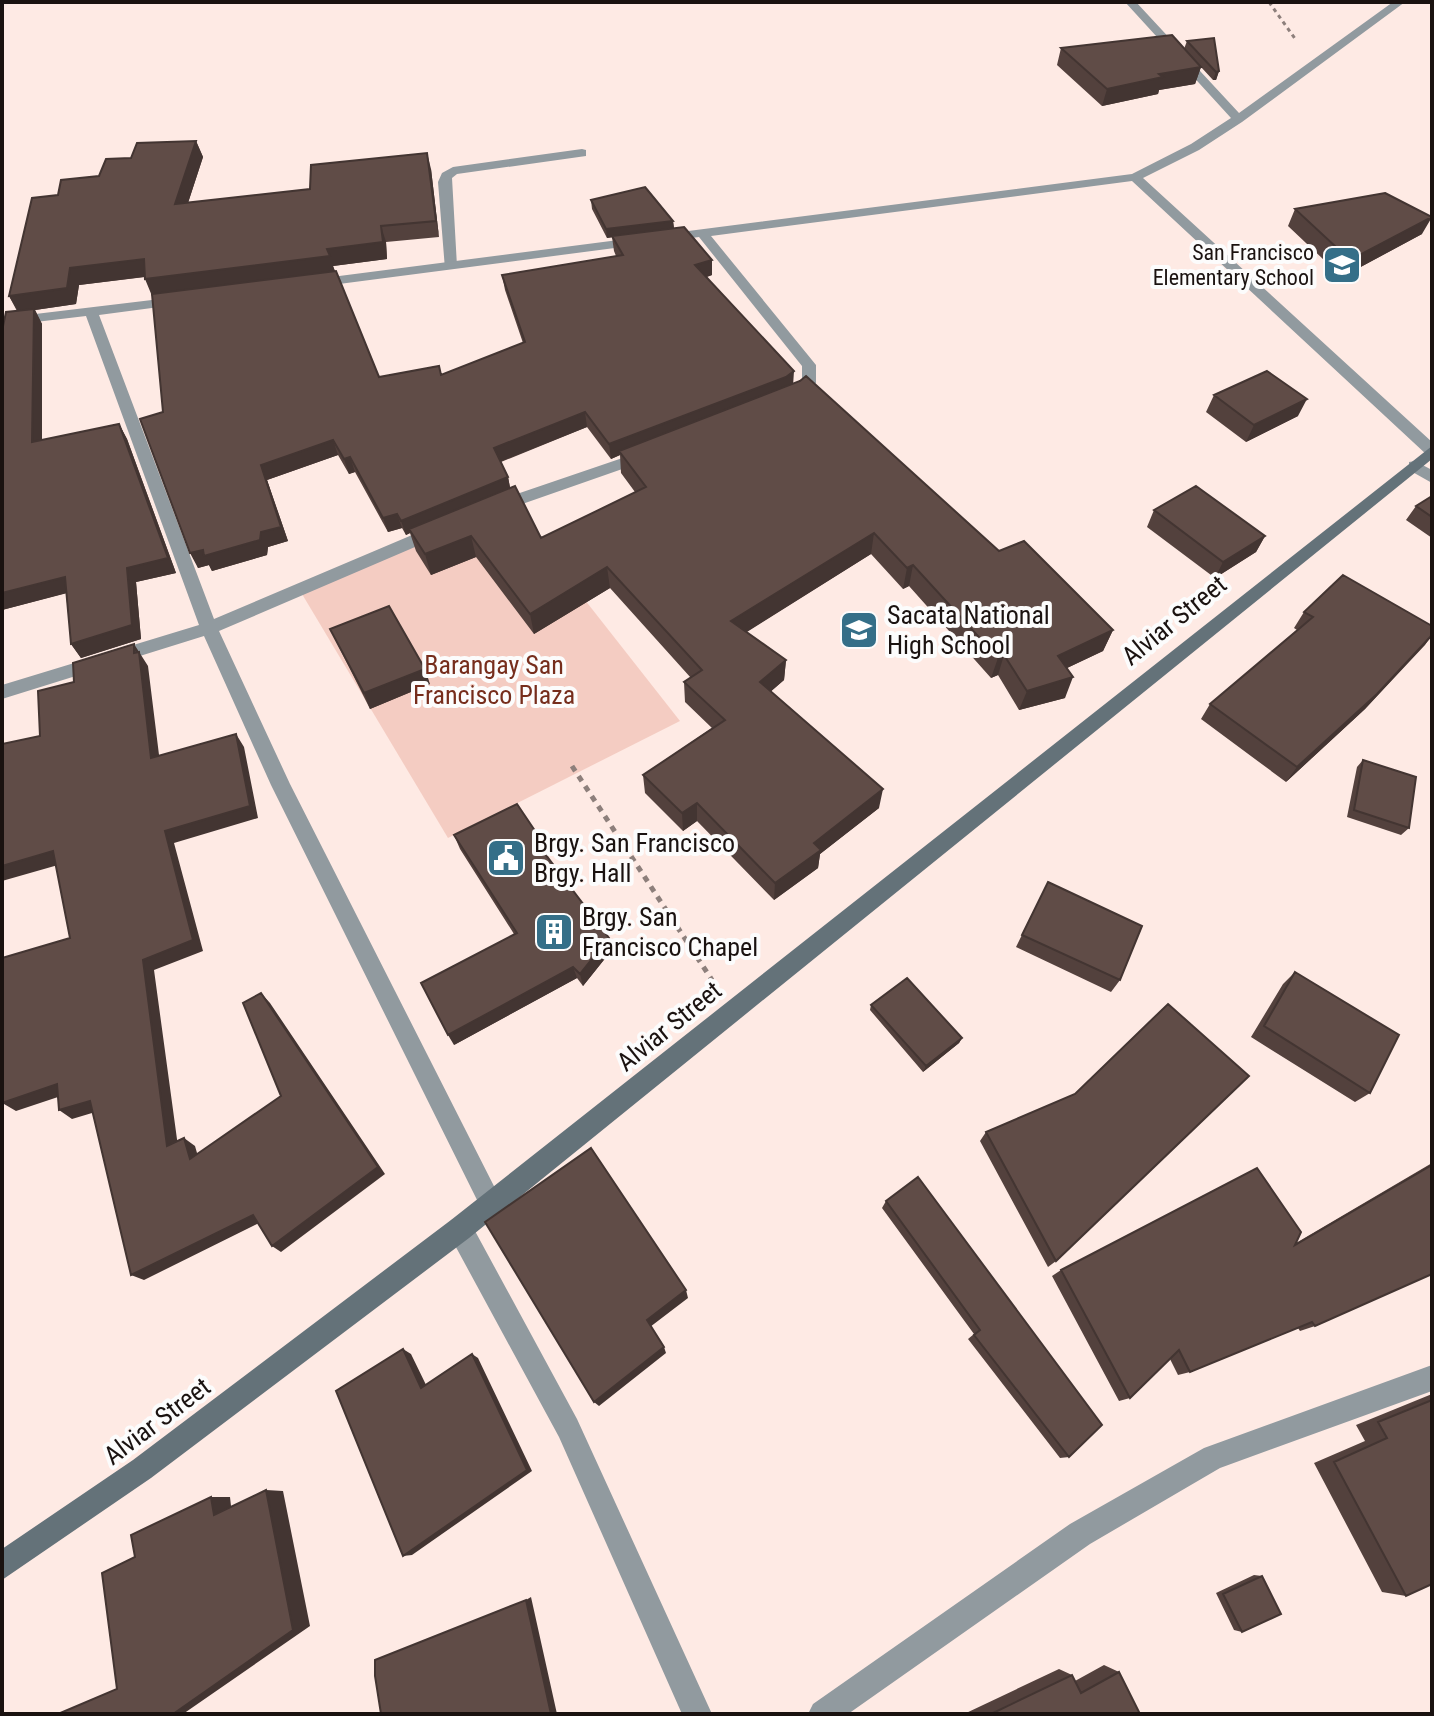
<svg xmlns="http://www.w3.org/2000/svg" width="1434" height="1716" font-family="'Roboto Condensed',sans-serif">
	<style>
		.green { fill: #f4ccc2 }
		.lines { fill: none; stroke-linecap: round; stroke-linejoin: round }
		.path-far1 { stroke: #8d7f7b; stroke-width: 3; stroke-dasharray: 4 4; stroke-linecap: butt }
		.path { stroke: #8d7f7b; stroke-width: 5; stroke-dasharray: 6 6; stroke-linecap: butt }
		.lane { fill: #919a9f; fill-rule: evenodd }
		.street { fill: #919a9f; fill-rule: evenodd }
		.secondary { fill: #647279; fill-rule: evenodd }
		.wall { fill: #53413d; fill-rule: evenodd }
		.shaded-wall { fill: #433532 }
		.building { fill: #604c47; stroke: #433532; stroke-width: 2 }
		.labels { text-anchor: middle; stroke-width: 8; stroke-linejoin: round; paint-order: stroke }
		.far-poi-label { font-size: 22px; fill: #1a1210; stroke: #fcfcfc; text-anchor: end }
		.poi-label { font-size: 26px; fill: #1a1210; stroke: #fcfcfc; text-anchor: start }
		.street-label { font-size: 26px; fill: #1a1210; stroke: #fcfcfc }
		.park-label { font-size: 26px; fill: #762d1c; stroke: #fcfcfc }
	</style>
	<rect width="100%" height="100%" fill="#feeae4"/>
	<!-- green -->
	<path class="green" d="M508,502L680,721L448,838L299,589Z"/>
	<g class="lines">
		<!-- path-far1 -->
		<path class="path-far1" d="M1269,2L1296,40"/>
		<!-- path -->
		<path class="path" d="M572,766L712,980"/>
		<!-- lane -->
		<path class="lane" d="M582,149L586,150V156L457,174L452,178L457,266L445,269L438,182L442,173L453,167Z"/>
		<!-- street -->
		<path class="street" d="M1125,2H1136L1239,113L1393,2H1405L1242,122L1199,150L1143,178L1432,442V456L1427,455L1132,181L711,236L816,365V383L792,403L785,398L802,382V366L699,237L316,287L309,283L316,279L1132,174L1191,144L1231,118Z
			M177,297L182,298V304L99,315L214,619L431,527L437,525L445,531L443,535L219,631L290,784L499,1196L503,1204L499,1212L491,1216L483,1212L271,785L204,636L2,699V685L199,625L86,316L2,326V318Z
			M643,451L648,452V460L502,511L496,513L488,507L490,503Z
			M1415,461L1432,470V483L1409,470V462Z
			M460,1217L469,1220L577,1419L712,1714H682L559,1437L451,1238L448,1229L451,1220Z
			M1432,1365V1391L1220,1468L1090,1544L848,1714H808L813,1704L1070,1524L1204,1448Z"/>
		<!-- secondary -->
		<path class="secondary" d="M1432,446V459L469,1238L151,1478L2,1580V1549L133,1460L451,1220Z"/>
	</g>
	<!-- wall -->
	<path class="wall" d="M1187,41L1219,71L1216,80H1213L1201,67L1195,84L1159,90L1158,94L1102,106L1057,65L1061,48L1184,49Z
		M196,141L203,157L188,203L310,189L431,169L439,237L386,242L387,259L333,266L379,377L441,375L523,343L505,290L502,275L616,256L614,251L612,237L607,238L592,209L591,200L673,221L674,228L712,260V275L707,277L793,384L999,551L1113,630L1103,651L1067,668L1065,698L1019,710L998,675L991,678L909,586L903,589L871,554L746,632L786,660L784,680L771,691L879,808L820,854L818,868L774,900L697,821L683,831L645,793L643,775L712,728L685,702L684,682L691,678L610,588L534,634L476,557L431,575L416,551L410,533L406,535L402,528L388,532L355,472L349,474L338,455L267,480L288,541L268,547L267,555L212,571L209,565L198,568L163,412L152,294L145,277L79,285L76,304L35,310L42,324V440L119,424L127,439L176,573L136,582L141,639L81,658L71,644L66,593L2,610V331L17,311L9,296L58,195L99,176L131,158ZM587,427L611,459L620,455L621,473L635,492L541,538L510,488L508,477L501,462Z
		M1295,209L1422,234L1342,277L1288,226Z
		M1214,395L1298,416L1246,442L1206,412Z
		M1432,496V538L1406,520L1416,506Z
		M1154,510L1265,536L1256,552L1215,578L1147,527Z
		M1304,612L1432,626V636L1365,709L1286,782L1201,719L1210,704L1297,630L1294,628Z
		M330,629L430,684L370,709Z
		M1363,760L1409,828L1401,835L1347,817L1357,767Z
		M454,835L552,864L611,951L583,986L577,978L454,1045L514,934L460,849Z
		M1048,882L1120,980L1111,992L1016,947Z
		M1295,972L1370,1093L1355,1102L1251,1037L1283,984Z
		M871,1005L962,1038L959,1043L923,1072L870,1010Z
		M986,1132L1056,1261L1048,1267L980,1141Z
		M1432,1163V1274L1315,1326L1300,1331L1298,1328L1190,1372L1178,1375L1170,1359L1130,1398L1119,1401L1052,1276L1061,1270L1296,1243Z
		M886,1201L1102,1425L1069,1457L1060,1458L968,1339L974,1334L882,1208Z
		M1432,1394V1584L1406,1596L1382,1592L1314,1463L1365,1441L1356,1425Z
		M1254,1575L1262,1576L1242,1632L1234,1630L1216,1593Z
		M1104,1665L1119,1672L1140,1714H964L1059,1669L1072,1675L1075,1681Z"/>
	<!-- shaded-wall -->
	<path class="shaded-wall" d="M1201,67L1195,84L1159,90L1158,94L1102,106L1107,89L1159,74Z
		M1219,71L1216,80H1213L1216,72Z
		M196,141L203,157L182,221L175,204Z
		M427,153L431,169L439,237L436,221Z
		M1432,217L1422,234L1342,277L1350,260Z
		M673,221L674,229L607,238L606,229Z
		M381,226L386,242L387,259L333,266L335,272L152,296L145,279L327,249Z
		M144,259L151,276L79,285L76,304L35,310L42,324V457L32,442L19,313L9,296L70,268Z
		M712,260V275L696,280L695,265Z
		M794,371L793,386L619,451L620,455L611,459L609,444Z
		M1307,399L1298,416L1246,442L1254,425Z
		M585,412L587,427L497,463L494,448Z
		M119,424L127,439L176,573L136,582L141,639L81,658L71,644L127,568Z
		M333,440L338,455L267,480L288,541L268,547L267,555L212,571L209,565L198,568L190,553L261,465Z
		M350,457L355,472L349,474L344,459Z
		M508,477L511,492L409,529L410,533L406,535L401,521Z
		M397,514L402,528L388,532L383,518Z
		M874,533L871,554L731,642V621Z
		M471,536L476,557L431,575L425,554Z
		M1265,536L1256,552L1215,578L1223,562Z
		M913,565L909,586L903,589L907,568Z
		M607,567L610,588L534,634L530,614Z
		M65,577L75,591L2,610V593Z
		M1113,630L1103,651L1050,676L1058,656Z
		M1432,635L1425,645L1365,709L1286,782L1297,767Z
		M134,644L148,666L161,771L151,758Z
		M1004,655L998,675L991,678L998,658Z
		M786,660L784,680L759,702L760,682Z
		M425,669L430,684L370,709L364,693Z
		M1073,677L1065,698L1019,710L1027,691Z
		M236,734L244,747L258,818L174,843L203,951L154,970L179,1154L167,1146L143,960L165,831Z
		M883,789L879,808L820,854L818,868L774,900L775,883L814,843Z
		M697,803V821L683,831L682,813Z
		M53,851L65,863L2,881V866Z
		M609,938L611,951L583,986L580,974Z
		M573,967L577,978L454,1045L448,1035Z
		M261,993L270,1003L385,1174L281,1252L272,1246L378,1167Z
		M962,1038L959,1043L923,1072L926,1066Z
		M57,1084L70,1093L16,1111L4,1104L2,1105V1093Z
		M90,1101L102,1110L72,1119L59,1110Z
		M184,1138L195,1146L201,1167L190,1159Z
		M253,1215L263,1221L144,1280L131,1275Z
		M686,1290L688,1298L650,1327L647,1320Z
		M664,1347L666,1353L599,1406L594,1402Z
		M403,1349L411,1354L429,1391L421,1388Z
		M472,1354L478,1358L532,1471L412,1555L403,1556Z
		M266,1490L283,1491L310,1626L183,1714H173Z
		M211,1497H230L232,1515H214Z
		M531,1597L557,1714H551L526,1600Z"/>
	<!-- building -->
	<path class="building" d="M1172,35L1201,67L1159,74L1163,77L1107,89L1061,48Z
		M1214,38L1219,71L1216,72L1187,41Z
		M196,141L175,204L310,189L311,165L427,153L436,221L381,226L383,242L327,249L330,256L145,279L144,259L70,268L67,288L9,296L32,198L58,195L61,180L99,176L106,159L131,158L137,143Z
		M645,187L673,221L606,229L591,200Z
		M1385,193L1432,217L1350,260L1295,209Z
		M684,227L712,260L695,265L794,371L786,377L609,444L585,412L494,448L508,477L401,521L397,514L383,518L350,457L344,459L333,440L261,465L281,527L261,532L260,540L204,556L203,550L190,553L140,419L163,412L152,294L336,271L379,377L439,366L441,375L525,342L502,275L623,255L612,236Z
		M34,309L32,442L119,424L168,558L127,568L132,625L71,644L65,577L2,593V331L6,312Z
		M1267,371L1307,399L1254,425L1214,395Z
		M806,376L999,551L1024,541L1113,630L1058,656L1073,677L1027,691L1004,655L998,658L913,565L907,568L874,533L731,621L786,660L760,682L883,789L814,843L821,850L775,883L697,803L682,813L643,775L725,720L684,682L702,670L607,567L530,614L471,536L425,554L409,529L515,486L541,538L646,487L619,451L800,381Z
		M1196,486L1265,536L1223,562L1154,510Z
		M1432,496V517L1416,506Z
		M1343,575L1432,626V635L1377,694L1297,767L1210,704L1313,617L1304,612Z
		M389,606L425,669L364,693L330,629Z
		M134,644V653L139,652L151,758L236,734L250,806L165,831L193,940L143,960L167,1146L184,1138L190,1159L281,1096L243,1003L261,993L378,1167L272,1246L253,1215L131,1275L90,1101L59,1110L57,1084L2,1103V958L70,938L53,851L2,866V744L40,736L38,691L74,682L73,663Z
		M1363,760L1416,777L1409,828L1354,810Z
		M517,804L550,853L546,855L609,938L580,974L573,967L448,1035L421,983L517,933L454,835Z
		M1048,882L1142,926L1120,980L1022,935Z
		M1295,972L1399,1035L1370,1093L1264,1026Z
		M907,978L962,1038L926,1066L871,1005Z
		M1168,1004L1249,1076L1056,1261L986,1132L1075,1094Z
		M591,1148L686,1290L647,1320L664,1347L594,1402L485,1222Z
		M1432,1165V1274L1315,1326L1312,1322L1190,1372L1179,1350L1130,1398L1061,1270L1257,1168L1301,1232L1295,1245Z
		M918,1177L1102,1425L1069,1457L974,1335L980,1330L886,1201Z
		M403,1349L421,1388L472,1354L527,1470L403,1556L336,1391Z
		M1432,1400V1584L1406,1596L1334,1462L1387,1438L1378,1422Z
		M266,1490L293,1630L173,1714H58L117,1689L102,1573L135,1557L131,1535L211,1497L214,1515Z
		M1262,1576L1281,1614L1242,1632L1223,1594Z
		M526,1600L551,1714H381L375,1676V1660Z
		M1119,1672L1140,1714H991L1072,1675L1081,1693Z"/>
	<!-- icons -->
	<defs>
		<symbol id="school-square" viewBox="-11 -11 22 22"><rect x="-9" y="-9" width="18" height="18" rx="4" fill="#356f88" stroke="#fcfcfc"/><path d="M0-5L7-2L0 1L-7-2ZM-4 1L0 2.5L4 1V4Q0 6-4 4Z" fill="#fff"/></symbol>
		<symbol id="civic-square" viewBox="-11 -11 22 22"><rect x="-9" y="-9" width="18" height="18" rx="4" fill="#356f88" stroke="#fcfcfc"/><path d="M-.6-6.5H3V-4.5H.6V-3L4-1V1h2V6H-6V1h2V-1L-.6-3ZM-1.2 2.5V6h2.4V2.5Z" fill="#fff"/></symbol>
		<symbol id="building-square" viewBox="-11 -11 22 22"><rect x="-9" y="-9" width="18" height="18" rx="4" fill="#356f88" stroke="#fcfcfc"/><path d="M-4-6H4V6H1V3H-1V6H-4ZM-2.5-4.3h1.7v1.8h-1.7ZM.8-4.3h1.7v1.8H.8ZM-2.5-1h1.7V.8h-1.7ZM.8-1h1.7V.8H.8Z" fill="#fff"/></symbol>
	</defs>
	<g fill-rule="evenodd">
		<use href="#school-square" x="1320" y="243" width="44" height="44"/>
		<use href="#school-square" x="837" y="608" width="44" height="44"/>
		<use href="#civic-square" x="484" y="836" width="44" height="44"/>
		<use href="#building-square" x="532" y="910" width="44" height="44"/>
	</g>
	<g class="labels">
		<!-- far-poi labels -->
		<g class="far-poi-label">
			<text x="1314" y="260">San Francisco<tspan x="1314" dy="25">Elementary School</tspan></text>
		</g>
		<!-- poi labels -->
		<g class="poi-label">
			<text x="887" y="624">Sacata National<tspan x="887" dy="30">High School</tspan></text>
			<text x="534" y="852">Brgy. San Francisco<tspan x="534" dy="30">Brgy. Hall</tspan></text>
			<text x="582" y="926">Brgy. San<tspan x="582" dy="30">Francisco Chapel</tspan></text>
		</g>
		<!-- street labels -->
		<g class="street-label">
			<text transform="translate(1174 620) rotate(-39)" y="9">Alviar Street</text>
			<text transform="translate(669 1026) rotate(-39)" y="9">Alviar Street</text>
			<text transform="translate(157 1421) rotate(-37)" y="9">Alviar Street</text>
		</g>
		<!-- park labels -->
		<g class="park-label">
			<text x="494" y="674">Barangay San<tspan x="494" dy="30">Francisco Plaza</tspan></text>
		</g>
	</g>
	<!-- border -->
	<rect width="1434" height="1716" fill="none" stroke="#1a1210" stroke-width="8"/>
</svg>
